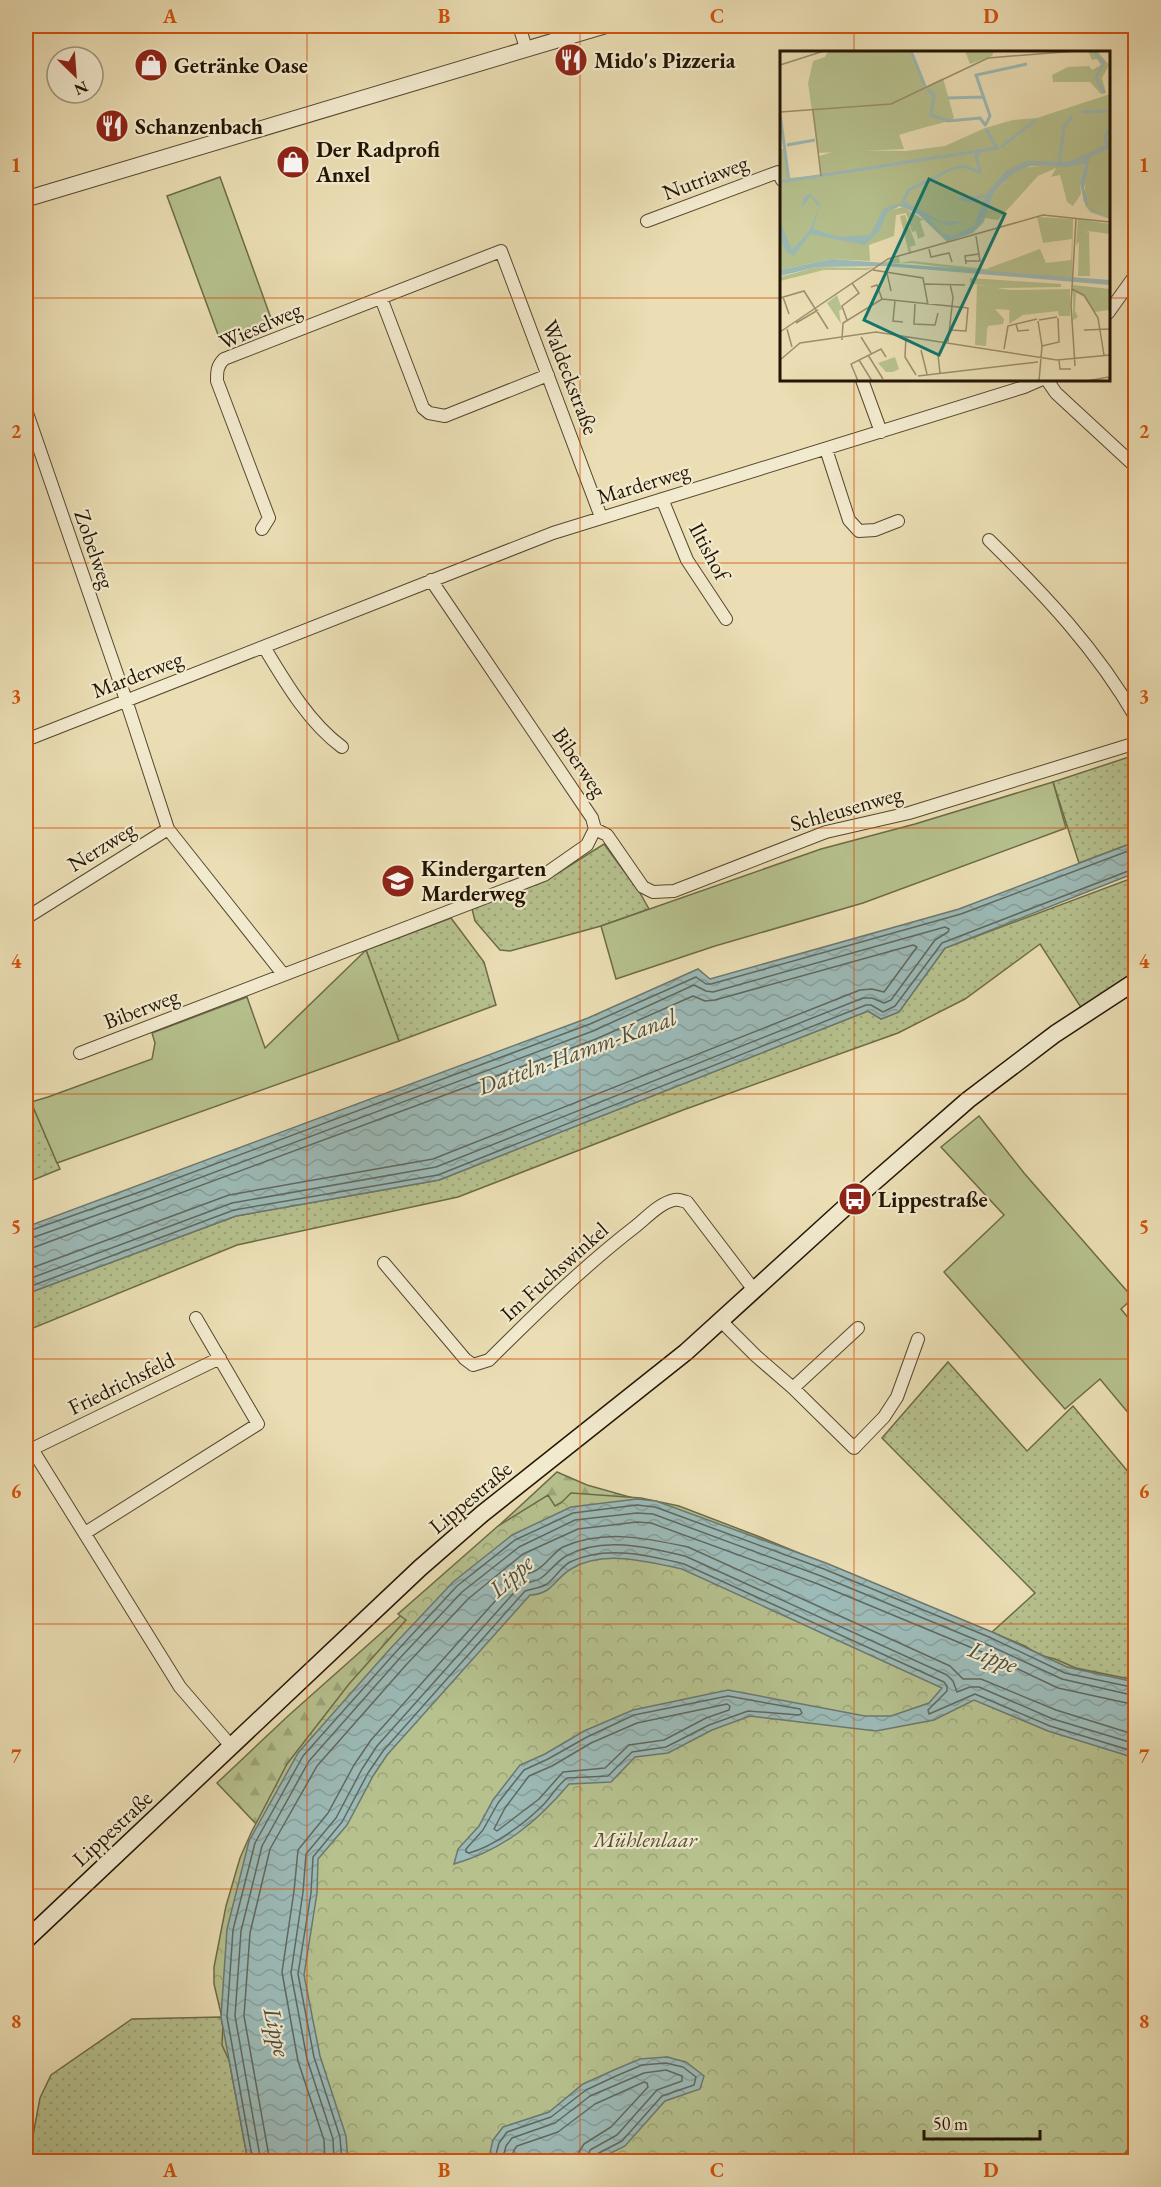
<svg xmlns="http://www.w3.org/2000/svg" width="1161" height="2187" font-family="'EB Garamond',serif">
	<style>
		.grass { fill: url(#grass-dots); stroke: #6c6b48; stroke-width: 1.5 }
		.forest { fill: url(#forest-firs); stroke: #6c6b48; stroke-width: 1.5 }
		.park { fill: url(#park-crowns); stroke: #6c6b48; stroke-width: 1.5 }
		.garden { fill: #b6c18e; stroke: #6c6b48; stroke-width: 1.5 }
		.water { fill: url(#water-waves); stroke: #6c786f; stroke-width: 1.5 }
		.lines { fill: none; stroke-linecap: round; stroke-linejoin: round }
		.shore { stroke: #60685d; stroke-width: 1.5 }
		.stream { stroke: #6c786f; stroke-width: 4.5 }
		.minor-casing { stroke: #55472f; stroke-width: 14 }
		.tertiary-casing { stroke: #55472f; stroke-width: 17 }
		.secondary-casing { stroke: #231503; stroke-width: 19 }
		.minor { stroke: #f2eace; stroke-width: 12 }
		.tertiary { stroke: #f2eace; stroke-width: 15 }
		.secondary { stroke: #f2eace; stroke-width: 16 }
		.grid { fill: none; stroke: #d4520b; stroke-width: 1.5; stroke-opacity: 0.55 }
		.labels { text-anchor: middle; stroke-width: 4.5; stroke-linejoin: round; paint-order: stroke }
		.poi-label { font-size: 22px; font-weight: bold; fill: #231503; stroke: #f2eace; text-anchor: start }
		.street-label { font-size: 22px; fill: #231503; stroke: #f2eace }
		.park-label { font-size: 22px; font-style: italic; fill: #565134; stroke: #f2eace }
		.water-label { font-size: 24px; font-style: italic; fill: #4d4f42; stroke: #f2eace }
		.inset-river { fill: none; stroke: #9cbab7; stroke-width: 3 }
		.inset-road { fill: none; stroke: #9b8e6d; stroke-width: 1.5 }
		.view { fill: #0f766e; fill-opacity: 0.15; stroke: #0f766e; stroke-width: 3 }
		.inset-edge { fill: none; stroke: #231503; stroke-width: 3 }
		.neatline { fill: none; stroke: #d4520b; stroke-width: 2 }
		.grid-label { font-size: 20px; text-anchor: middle; font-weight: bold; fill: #d4520b }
	</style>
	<defs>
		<pattern id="grass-dots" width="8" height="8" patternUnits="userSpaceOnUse" patternTransform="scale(1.5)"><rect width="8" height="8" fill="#b6c18e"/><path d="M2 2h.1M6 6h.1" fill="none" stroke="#9ca579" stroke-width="1.8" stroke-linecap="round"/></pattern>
		<pattern id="forest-firs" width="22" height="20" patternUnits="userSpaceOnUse" patternTransform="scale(1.5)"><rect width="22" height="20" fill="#b6c18e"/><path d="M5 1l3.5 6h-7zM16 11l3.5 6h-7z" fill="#9ca579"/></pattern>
		<pattern id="park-crowns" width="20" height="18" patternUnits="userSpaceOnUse" patternTransform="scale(1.5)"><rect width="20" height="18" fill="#b6c18e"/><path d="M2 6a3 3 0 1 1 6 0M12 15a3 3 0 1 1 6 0" fill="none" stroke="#9ca579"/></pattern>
		<pattern id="water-waves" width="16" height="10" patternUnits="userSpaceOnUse" patternTransform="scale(1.5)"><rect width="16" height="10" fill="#9cbab7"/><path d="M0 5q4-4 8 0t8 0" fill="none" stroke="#869f9c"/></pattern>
	</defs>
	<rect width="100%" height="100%" fill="#ebdeb4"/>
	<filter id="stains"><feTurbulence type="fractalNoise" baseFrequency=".00333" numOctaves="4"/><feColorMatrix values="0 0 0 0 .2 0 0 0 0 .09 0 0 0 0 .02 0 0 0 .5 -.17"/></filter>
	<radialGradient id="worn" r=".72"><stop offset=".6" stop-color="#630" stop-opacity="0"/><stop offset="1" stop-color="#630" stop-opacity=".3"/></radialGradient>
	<!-- grass -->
	<path class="grass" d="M1135,755V842L1079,863L1053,782Z
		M604,844L640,893L649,909L601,926L510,951L500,950L475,921L472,909L547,880Z
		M1135,877V978L1084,1012L1040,944L965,999L898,1033L683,1110L458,1197L237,1245L26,1331V1294L236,1216L439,1180L868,1011L881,1019L899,1012L945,948Z
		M451,918L484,962L496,1005L399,1041L366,950Z
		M31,1102L60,1169L26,1183V1103Z
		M948,1362L1027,1451L1073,1406L1135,1480V1682L1067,1667L992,1632L1035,1593L882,1438Z
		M221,2017L248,2161L28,2162L40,2098L51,2075L132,2019Z"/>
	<!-- forest -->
	<path class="forest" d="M557,1472L587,1485L637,1499L258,1826L217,1783L288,1716L416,1602Z"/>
	<!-- park -->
	<path class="park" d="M571,1493L641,1498L679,1506L760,1537L1025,1646L1039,1655L1055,1659L1076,1668L1135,1680V2161H254L232,2067L222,2045L223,2022L214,1984V1967L226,1906L240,1858L251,1833L287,1764L349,1684L406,1620L398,1614L498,1526L548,1495L555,1506L562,1502Z"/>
	<!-- garden -->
	<path class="garden" d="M220,177L272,321L220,340L167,196Z
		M1053,782L1066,828L863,903L715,946L616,979L601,926L821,849L915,824Z
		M366,950L399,1041L57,1163L31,1102L48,1097L152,1059L155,1043L152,1033L247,997L265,1048Z
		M979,1116L1024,1173L1133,1298L1121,1309L1135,1326V1421L1100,1379L1065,1409L944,1272L1004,1215L941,1147Z"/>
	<!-- water -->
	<path class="water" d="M1135,842V873L945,948L899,1012L881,1019L868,1011L439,1180L236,1216L26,1294V1227L588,1018L698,969L710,979L959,909Z
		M637,1499L656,1501L826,1563L992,1632L1067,1667L1135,1682V1758L1048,1731L974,1700L934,1720L876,1731L750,1716L712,1730L668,1753L635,1757L611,1782L569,1784C537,1822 503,1850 454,1864L458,1849L479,1826L493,1800L520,1765L545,1754L584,1731L633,1710L728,1690L865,1716H891L929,1703L942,1688L682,1569C648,1562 603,1549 571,1569C554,1579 553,1594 530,1595L387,1755L373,1776L347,1825L318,1859L317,1893L304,1975L320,2056L346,2136L348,2161H248L221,2017L227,1929L249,1841L298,1753L389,1650L453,1582L512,1535L571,1507Z
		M667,2057L686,2062L704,2076L700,2089L665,2101L625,2146L595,2161H488L493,2140L503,2127L549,2112L583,2084L614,2070L640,2059Z"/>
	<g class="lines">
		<!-- shore -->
		<path class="shore" d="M26,1232L148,1189L590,1024L696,977L706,984H711L961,914L1136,848
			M26,1240L151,1196L593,1031L694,985L706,991L713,992L945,927L949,929L948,932L935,940L891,1000L884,1003L872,998H863L436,1167L232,1203L26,1280
			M26,1249L35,1247L596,1039L693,996L705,1001L715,1000L913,945L917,947L884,992L872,989L860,990L433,1159L229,1195L26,1270
			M26,1288L234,1210L438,1175L866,1005H871L883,1012L895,1006L942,943L1136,868
			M728,1696L800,1709L802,1713L799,1715L748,1711L709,1725L666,1747L632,1752L608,1776L567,1778C558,1785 552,1795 545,1803C527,1822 493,1847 469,1853L466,1852V1849L483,1830L498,1803L524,1770L548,1759L587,1737L634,1715Z
			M727,1704L730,1706L729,1710L706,1718L664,1740L629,1745L605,1768L563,1772L539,1799L497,1831L494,1829L505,1808L529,1776L552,1766L591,1743L637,1723Z
			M253,2162L227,2017L233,1930L255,1843L303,1756L394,1654L457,1586L515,1540L573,1513L637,1505L655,1507L824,1569L989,1637L1065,1673L1136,1688
			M261,2162L235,2016L241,1931L262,1846L309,1761L399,1659L462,1592L519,1547L575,1520L637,1513L653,1514L821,1576L986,1644L1062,1679L1136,1696
			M270,2162L244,2016L250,1933L270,1849L317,1766L406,1665L468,1599L523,1554L578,1529L637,1522L651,1523L818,1584L982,1652L1058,1688L1136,1705
			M325,2162L324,2140L298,2061L282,1972L294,1891L298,1850L328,1813L354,1765L371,1740L514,1580C521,1574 527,1575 535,1571C546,1566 552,1553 563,1547C604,1529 646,1538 688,1547L950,1666L963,1679H981L1056,1710L1136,1735
			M334,2162L333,2139L307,2059L291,1973L303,1892L306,1854L336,1818L362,1769L377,1746L520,1586C527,1581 534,1583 541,1578C550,1572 556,1562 566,1556C602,1536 647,1547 685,1556L947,1675L953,1681L957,1692L970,1687H979L1053,1719L1136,1744
			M342,2162L340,2137L314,2057L298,1974L311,1893L313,1857L342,1822L368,1773L383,1751L525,1591C532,1588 539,1589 547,1584C555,1578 561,1567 570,1562C606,1545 648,1555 684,1564L944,1682L947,1686V1691L928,1710L929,1714L975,1694L1050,1726L1136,1752
			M494,2162L499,2143L507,2132L551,2117L586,2090L616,2076L642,2065L666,2063L683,2067L696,2077L694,2085L662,2096L622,2141L597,2154L594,2162
			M502,2162L506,2146L512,2138L555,2123L590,2096L644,2073L666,2070L682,2076V2081L657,2090L617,2135L590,2150L586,2162
			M511,2162L514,2150L517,2146L558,2132L595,2104L644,2082L647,2083L648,2087L611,2127L584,2144L579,2152L577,2162"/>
		<!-- stream -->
		<path class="stream" d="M1120,2162L1136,2141"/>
		<defs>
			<path id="minor" d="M519,26L526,48
				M647,221L778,172L782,180
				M381,298L423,408L429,413L445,416L548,375
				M1108,313L1136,274
				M862,380L881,432
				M1047,380L1056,393L1136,467
				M26,410L126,700L168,829L283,974
				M826,449L849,520L859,531L875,530L898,521
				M662,499L687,560L726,619
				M262,529L269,518L217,381C217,371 217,366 224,359L501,251L601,517
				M989,540C1045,595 1097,650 1136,718
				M264,647C285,682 309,723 342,747
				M26,740L553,533L1024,387L1040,380
				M595,829L607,835L643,887L653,892L674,891L826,832L909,813L1136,743
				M26,918L168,829
				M80,1053L544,875L587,845L595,829L592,818L431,580
				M384,1263L465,1359L473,1365L489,1360C536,1313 583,1267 636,1226C647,1217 660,1203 674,1200C679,1199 682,1201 687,1202L754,1290
				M721,1321L756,1356L793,1388L858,1328
				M220,1358L32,1449L180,1687L231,1746
				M793,1388L854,1448L884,1417L897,1397L918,1339
				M85,1533L258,1424L196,1318"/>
			<path id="tertiary" d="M26,199L604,26"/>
			<path id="secondary" d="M26,1940L420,1568L482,1514L686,1352L841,1211L968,1100L1055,1034L1136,981"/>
		</defs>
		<!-- minor casing -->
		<use href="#minor" class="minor-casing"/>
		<!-- tertiary casing -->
		<use href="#tertiary" class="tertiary-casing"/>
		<!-- secondary casing -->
		<use href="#secondary" class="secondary-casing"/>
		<!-- minor -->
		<use href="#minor" class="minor"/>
		<!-- tertiary -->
		<use href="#tertiary" class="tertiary"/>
		<!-- secondary -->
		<use href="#secondary" class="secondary"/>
	</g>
	<!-- grid -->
	<path class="grid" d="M307,26V2162M580,26V2162M854,26V52M26,298H782M1108,298H1136M854,380V2162M26,563H1136M26,828H1136M26,1094H1136M26,1359H1136M26,1624H1136M26,1889H1136"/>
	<!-- icons -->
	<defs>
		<symbol id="restaurant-disc" viewBox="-11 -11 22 22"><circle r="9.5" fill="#8f2418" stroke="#f2eace"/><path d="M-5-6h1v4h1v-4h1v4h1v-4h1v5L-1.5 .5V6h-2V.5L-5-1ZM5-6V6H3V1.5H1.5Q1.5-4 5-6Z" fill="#fff"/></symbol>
		<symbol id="shop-disc" viewBox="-11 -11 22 22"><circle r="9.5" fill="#8f2418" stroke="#f2eace"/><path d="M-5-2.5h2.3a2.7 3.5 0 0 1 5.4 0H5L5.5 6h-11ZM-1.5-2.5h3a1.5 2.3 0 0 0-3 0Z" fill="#fff"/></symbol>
		<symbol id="school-disc" viewBox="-11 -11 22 22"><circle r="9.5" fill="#8f2418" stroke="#f2eace"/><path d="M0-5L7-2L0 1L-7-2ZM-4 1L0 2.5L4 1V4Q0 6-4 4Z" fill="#fff"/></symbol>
		<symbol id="bus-disc" viewBox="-11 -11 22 22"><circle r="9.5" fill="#8f2418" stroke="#f2eace"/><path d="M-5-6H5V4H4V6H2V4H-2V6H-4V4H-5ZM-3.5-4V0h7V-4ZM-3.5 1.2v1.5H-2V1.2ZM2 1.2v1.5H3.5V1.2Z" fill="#fff"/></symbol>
	</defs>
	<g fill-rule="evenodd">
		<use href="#restaurant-disc" x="552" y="41" width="38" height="38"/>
		<use href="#shop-disc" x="132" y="46" width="38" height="38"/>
		<use href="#restaurant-disc" x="93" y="107" width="38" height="38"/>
		<use href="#shop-disc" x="274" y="143" width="38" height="38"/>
		<use href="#school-disc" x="379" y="862" width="38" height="38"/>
		<use href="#bus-disc" x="836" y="1180" width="38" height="38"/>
	</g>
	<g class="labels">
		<!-- poi labels -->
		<g class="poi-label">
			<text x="594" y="68">Mido's Pizzeria</text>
			<text x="174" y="73">Getränke Oase</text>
			<text x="135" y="134">Schanzenbach</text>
			<text x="316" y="157">Der Radprofi<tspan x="316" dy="25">Anxel</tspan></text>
			<text x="421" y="876">Kindergarten<tspan x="421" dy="25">Marderweg</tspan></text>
			<text x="878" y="1207">Lippestraße</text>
		</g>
		<!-- street labels -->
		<g class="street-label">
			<text transform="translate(705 177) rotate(-21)" y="8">Nutriaweg</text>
			<text transform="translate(260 325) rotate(-24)" y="8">Wieselweg</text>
			<text transform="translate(571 377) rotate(69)" y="8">Waldeckstraße</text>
			<text transform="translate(643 483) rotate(-17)" y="8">Marderweg</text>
			<text transform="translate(95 549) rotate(71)" y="8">Zobelweg</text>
			<text transform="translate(710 551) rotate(62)" y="8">Iltishof</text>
			<text transform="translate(137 674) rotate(-21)" y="8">Marderweg</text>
			<text transform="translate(580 762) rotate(56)" y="8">Biberweg</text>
			<text transform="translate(846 808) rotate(-16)" y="8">Schleusenweg</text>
			<text transform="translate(101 846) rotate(-32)" y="8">Nerzweg</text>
			<text transform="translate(141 1008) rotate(-21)" y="8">Biberweg</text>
			<text transform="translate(554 1271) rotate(-42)" y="8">Im Fuchswinkel</text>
			<text transform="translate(121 1383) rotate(-26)" y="8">Friedrichsfeld</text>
			<text transform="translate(470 1497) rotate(-40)" y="8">Lippestraße</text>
			<text transform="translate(112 1828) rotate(-43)" y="8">Lippestraße</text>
		</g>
		<!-- park labels -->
		<g class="park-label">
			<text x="645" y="1847">Mühlenlaar</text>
		</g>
		<!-- water labels -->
		<g class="water-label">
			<text transform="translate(577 1052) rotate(-20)" y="8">Datteln-Hamm-Kanal</text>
			<text transform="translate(511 1576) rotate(-42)" y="8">Lippe</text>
			<text transform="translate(993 1657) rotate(21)" y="8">Lippe</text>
			<text transform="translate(277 2032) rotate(77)" y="8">Lippe</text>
		</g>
	</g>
	<!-- overview -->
	<g transform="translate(780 51)">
		<rect width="330" height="330" fill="#ebdeb4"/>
		<path d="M0,98H6L9,127L40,124L0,130ZM305,111L300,131L301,143L293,155L287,151L280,124L271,126L276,117L258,125L218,169L205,167L215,140L241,117ZM123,156L144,169L140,170L145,185L138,188L136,180L132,181L126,162L116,164L114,185L89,194L90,210L52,208L0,219V176L105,166L108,160ZM257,166L293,168L292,227L185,219L132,212L100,213L119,206L120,212L132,210L206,218L260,198L266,212L291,209L292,188L263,192ZM298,168L330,173V183L308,180L296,194ZM309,180L310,225H298L299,189ZM190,227L281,233V236L214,237L190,232ZM196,267L207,279L206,295L195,294ZM115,306L119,318L113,321H106L98,312Z" fill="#b6c18e"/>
		<path d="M48,0H130L146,36L166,46L173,69L119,83L124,98L38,102L28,32L33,10L45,6ZM308,0H317L329,14L322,27L326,42L321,43L310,31H273L272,24L288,16L309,15L312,19L321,14L317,8L312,9ZM197,234L230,239V259L215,258L224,268L223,273L208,275L207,279L196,267ZM293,234L330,238V259L314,261L304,246L296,242L295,260L298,266L293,269Z" fill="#b6c18e"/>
		<path d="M185,0H214L212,5L190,13Z" fill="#b6c18e"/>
		<path d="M163,27L174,67L119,84L112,52ZM330,43V168L310,161L305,154V113L283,117L249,115L220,134L212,144L204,171L193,182L167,191L137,162L120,155L107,162L89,194L71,196L72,204L50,203L0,215V132L40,126L39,105L60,99L126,100L165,95L205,77L233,69L257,67ZM37,216L86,217L94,216L87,219H44L0,230V226ZM57,244L62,258L59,260L61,273L47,252Z" fill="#b6c18e"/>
		<path d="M125,164L136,194L130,196L132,202L129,203L120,165ZM290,238V265H279L278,260L243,264L229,273L230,239Z" fill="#b6c18e"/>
		<path d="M330,92V97L310,106L304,137L309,156L330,167L312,160L304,151L300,131L305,112L287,116L253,114L235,121L215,140L205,167L192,182L167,190L140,164L120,155L108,160L99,180L85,194L30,183L14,205L7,202L2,192L0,170L12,199L30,179L39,156L30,145L21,158L24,146L30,143L40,153L33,178L59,186L90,184L104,157L126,151L162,171L185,170L169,175L149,167L162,182L173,185L194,174L205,145L190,152L176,148L206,143L226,120L246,110L288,111ZM52,208L330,229V234L105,215L37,216L0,225V219Z" fill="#9cbab7"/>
		<path class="inset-river" d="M131,0L145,35M313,0L324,12L316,26L324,42M147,38L154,44L151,64L168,70L200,67L206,75M168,47L203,46M302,61L330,60M0,63L9,130M206,73L210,65L196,24L247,13M7,94L35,89M327,94L325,86L330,76M221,96L256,69M279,113L284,76L292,65M0,131L217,97L206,78M122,152L129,139L172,118L183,115L200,121L196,105L199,101"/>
		<path class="inset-road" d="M0,14L44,0M33,59L41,125M0,61L111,53L208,7L296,0M149,198L151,206L169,202L172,211M185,210H200L196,185M186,213L185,205L199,203M93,219L143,227L148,254M107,222L111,240M145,233L185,234M91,236L97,234L102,248M292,238L304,244L318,267L324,304M3,246L9,263M0,247L24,240L48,278M115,250L113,270L123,271M135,253L134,273L155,274L158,262M67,269L62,255L79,242L72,232M259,269L277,266M258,270L262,295L259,330M16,272L38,259M236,273L238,280L249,279M7,278L12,296M304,279L330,278M0,281L108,208L263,164L330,171M126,285L125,306L136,324M81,286L91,302M62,289L63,272L102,248L188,257L186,280L169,279M168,291L173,246L170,233M262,295L279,291L278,267M224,298L228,275L257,268M141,299L147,323M88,304L103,328M158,304L160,322M0,309L20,292L96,281L277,309L330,304M79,309L92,330M279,309L280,318H291M295,315L291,254L296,168M138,325L258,311M78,330L71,313L101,298L106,306M307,330L328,326L330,330"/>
		<path class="view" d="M149,128L225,163L159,304L84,269Z"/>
		<rect width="330" height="330" class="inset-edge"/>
	</g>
	<!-- margin -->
	<rect width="1161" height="2187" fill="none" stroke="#ebdeb4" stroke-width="66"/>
	<!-- north arrow -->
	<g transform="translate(75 75) rotate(155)"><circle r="28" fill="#f2eace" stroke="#9f957d" stroke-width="1.5"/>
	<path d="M0-4.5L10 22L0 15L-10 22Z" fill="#8f2418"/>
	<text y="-9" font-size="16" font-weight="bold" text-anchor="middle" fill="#231503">N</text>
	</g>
	<!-- scale -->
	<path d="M924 2130v9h116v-9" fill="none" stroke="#231503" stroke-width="3"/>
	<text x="933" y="2130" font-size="18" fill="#231503" stroke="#f2eace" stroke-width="4.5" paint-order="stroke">50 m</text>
	<rect x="33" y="33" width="1095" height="2121" class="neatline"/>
	<g class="grid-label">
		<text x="170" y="23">A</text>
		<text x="444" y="23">B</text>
		<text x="717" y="23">C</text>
		<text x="991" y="23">D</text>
		<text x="16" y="172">1</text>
		<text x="1144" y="172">1</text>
		<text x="16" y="438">2</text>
		<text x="1144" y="438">2</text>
		<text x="16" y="703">3</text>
		<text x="1144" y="703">3</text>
		<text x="16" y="968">4</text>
		<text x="1144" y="968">4</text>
		<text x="16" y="1233">5</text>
		<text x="1144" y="1233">5</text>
		<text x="16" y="1498">6</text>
		<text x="1144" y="1498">6</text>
		<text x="16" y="1763">7</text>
		<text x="1144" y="1763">7</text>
		<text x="16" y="2028">8</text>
		<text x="1144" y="2028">8</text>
		<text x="170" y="2177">A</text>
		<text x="444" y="2177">B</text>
		<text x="717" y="2177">C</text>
		<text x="991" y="2177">D</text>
	</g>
	<rect width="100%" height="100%" filter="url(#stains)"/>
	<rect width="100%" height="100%" fill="url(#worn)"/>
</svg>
